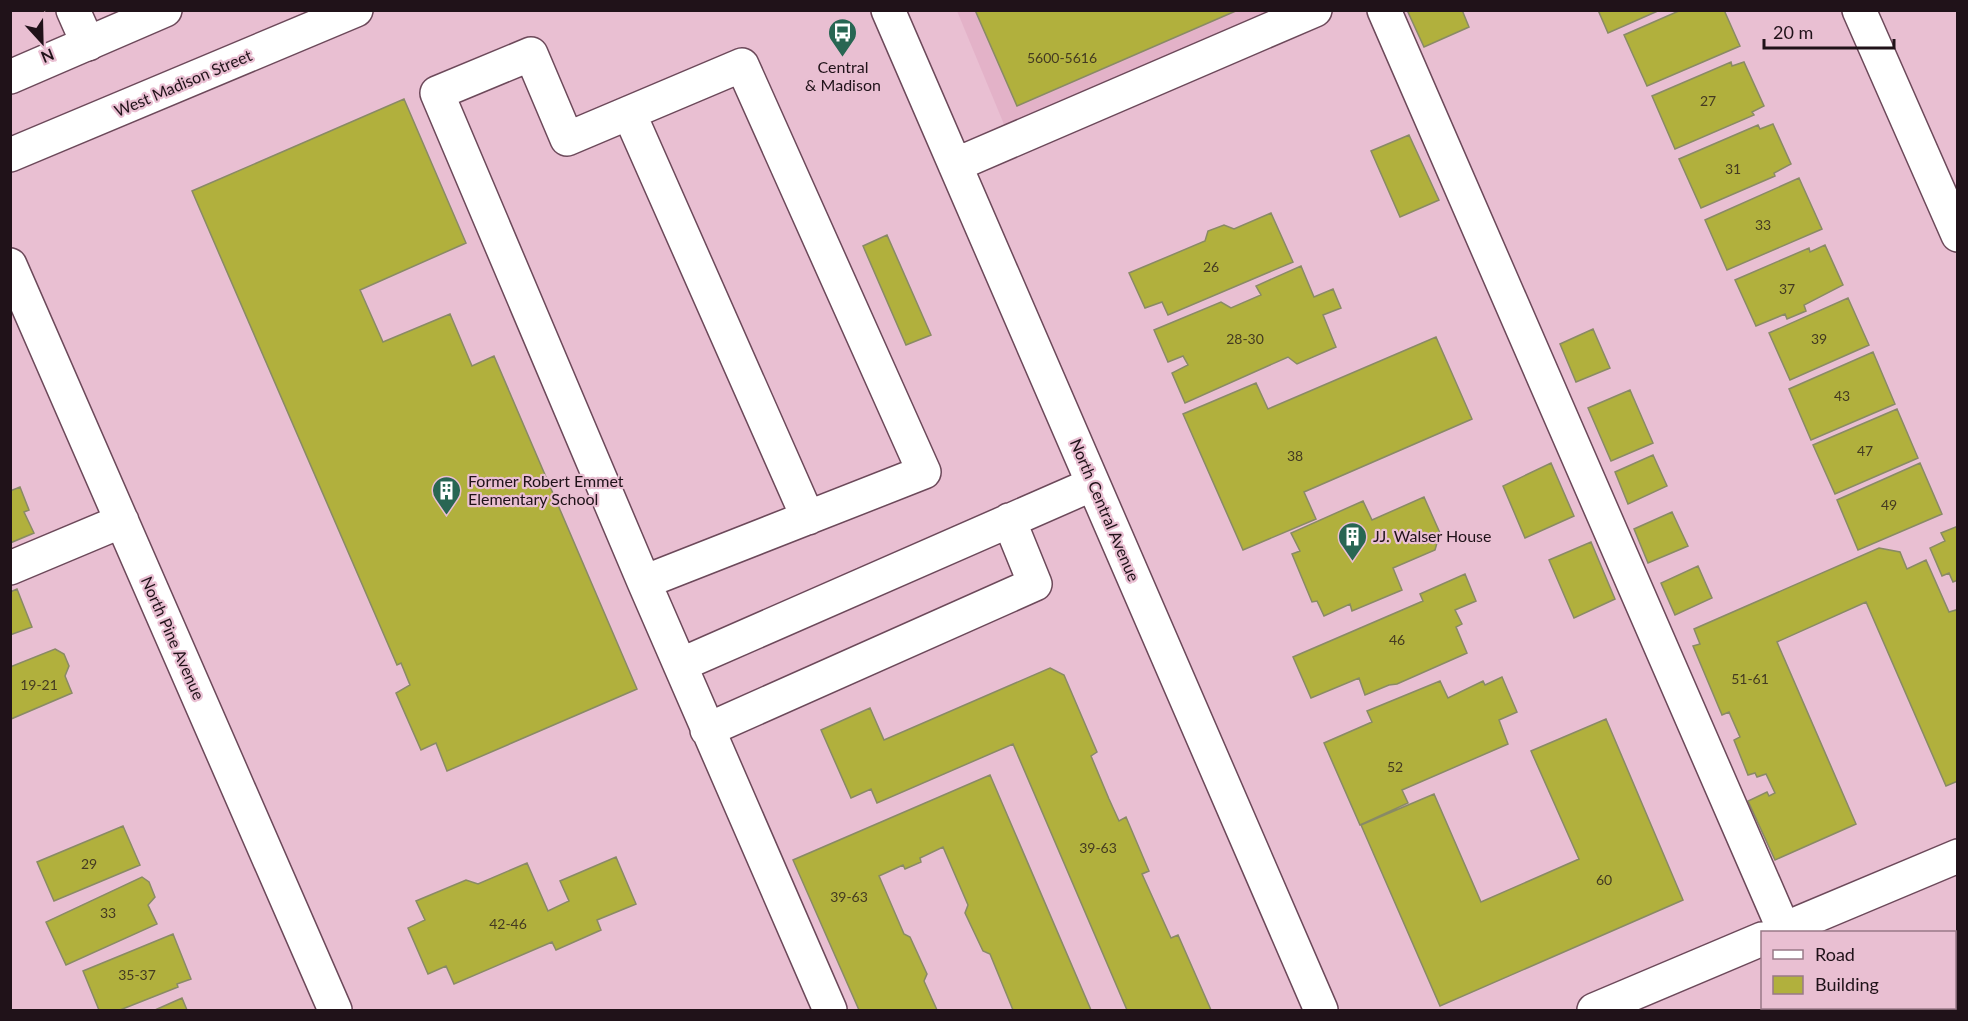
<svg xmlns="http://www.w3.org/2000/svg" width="1968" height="1021" font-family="Lato,sans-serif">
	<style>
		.built { fill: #e3b2c8 }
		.building { fill: #b1b03d; stroke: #898a65; stroke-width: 1.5 }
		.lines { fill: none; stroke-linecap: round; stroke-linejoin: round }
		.minor-casing { stroke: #6c495a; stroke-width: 36 }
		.major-casing { stroke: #6c495a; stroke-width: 36 }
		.minor { stroke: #fff; stroke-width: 33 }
		.major { stroke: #fff; stroke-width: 33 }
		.labels { text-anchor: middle; stroke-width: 4.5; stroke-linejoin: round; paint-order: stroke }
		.number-label { font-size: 14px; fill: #443a22 }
		.poi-label { font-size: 16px; fill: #201219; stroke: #e9bfd2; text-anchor: start }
		.street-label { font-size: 16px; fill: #201219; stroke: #e9bfd2 }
	</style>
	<rect width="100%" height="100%" fill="#e9bfd2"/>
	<!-- built -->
	<path class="built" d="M957,11H1304L1008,134Z"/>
	<!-- building -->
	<path class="building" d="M975,10H1238L1017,106Z
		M1407,10H1462L1469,27L1424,47Z
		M1598,10H1660L1608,33Z
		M1681,10H1724L1740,46L1647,86L1624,35Z
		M1731,62L1732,66L1744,62L1764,106L1752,112L1754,115L1675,149L1652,96Z
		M404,99L466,243L360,290L383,342L450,314L472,366L494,356L637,689L447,771L436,743L421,750L396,693L410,685L401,663L397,665L192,191Z
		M1773,124L1791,164L1774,173L1775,176L1701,208L1679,159L1758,125L1760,129Z
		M1409,135L1439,200L1400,217L1371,151Z
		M1799,178L1822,229L1727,270L1705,220Z
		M1271,213L1293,262L1168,315L1162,302L1145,308L1129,273L1205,241L1208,231L1224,225L1234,229Z
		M887,235L931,335L906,345L863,246Z
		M1825,245L1843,285L1804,305L1806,311L1787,319L1785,314L1756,326L1735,280L1809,248L1810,252Z
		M1301,266L1314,297L1333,289L1341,308L1323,315L1336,347L1297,364L1288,357L1185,403L1172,373L1188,365L1183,356L1168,362L1154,330L1221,302L1231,308L1261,295L1256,286Z
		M1848,298L1869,345L1790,380L1769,333Z
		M1593,329L1610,368L1576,382L1560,344Z
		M1436,337L1472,419L1304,492L1316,519L1243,550L1183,414L1256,383L1268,409Z
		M1873,352L1895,404L1811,440L1789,389Z
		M1630,390L1653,443L1611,461L1588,408Z
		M1897,409L1918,458L1835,494L1813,445Z
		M1653,455L1667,486L1628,504L1615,472Z
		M1551,463L1574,516L1525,538L1503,486Z
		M1920,463L1942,514L1858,550L1837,500Z
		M20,487L29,510L24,512L34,533L10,543V491Z
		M1424,497L1440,533L1435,550L1393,568L1402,590L1352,611L1350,604L1324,616L1317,601L1312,602L1292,554L1300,551L1291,533L1363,501L1372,520Z
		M1672,512L1688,546L1648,563L1634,529Z
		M1958,526V580L1953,582L1949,573L1942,576L1930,548L1945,541L1941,533Z
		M1591,542L1615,599L1574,618L1549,560Z
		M1879,548L1900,552L1907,569L1926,560L1949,612L1956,610L1958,614V781L1946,786L1866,602L1777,642L1856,824L1775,860L1748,801L1767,792L1769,796L1775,793L1766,774L1757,777L1755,773L1748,775L1734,740L1740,737L1729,712L1722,715L1693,646L1700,644L1694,629Z
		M1698,566L1712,598L1675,615L1661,583Z
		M1465,574L1476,601L1455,610L1462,624L1456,627L1467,653L1397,684L1389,685L1365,695L1359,678L1311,698L1293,657L1423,601L1420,594Z
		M17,589L32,627L10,635V592Z
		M55,649L64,654L69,666L65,676L72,693L11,719L10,667Z
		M1050,668L1064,675L1097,752L1091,756L1109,799L1119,821L1126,817L1149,871L1142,874L1171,938L1178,935L1211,1010H1127L1013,744L877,803L871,789L851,798L821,730L870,708L884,740Z
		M1502,677L1517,712L1499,720L1508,744L1402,790L1408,803L1360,825L1324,743L1372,722L1367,711L1440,681L1448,698L1483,681L1485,685Z
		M1606,719L1683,900L1440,1006L1361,825L1434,794L1481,902L1579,859L1531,751Z
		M990,775L1091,1010H1013L990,954L983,951L965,913L968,905L943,847L920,858L921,862L905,869L903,865L879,876L904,934L910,937L927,974L924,981L937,1010H859L793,860Z
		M123,826L140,865L54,901L37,862Z
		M616,857L636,904L597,920L601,930L556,950L552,942L454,984L446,966L428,974L408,928L425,920L416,901L466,880L478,884L527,863L548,911L569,901L560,881Z
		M142,877L149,882L155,897L148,905L157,924L66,965L46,922Z
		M173,934L191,979L177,984L178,987L120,1010H99L83,971Z
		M1958,992V1010H1909L1920,1008H1954V994Z
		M182,998L187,1010H155Z
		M1796,1008H1845L1861,1010H1794Z"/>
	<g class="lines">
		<defs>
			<path id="minor" d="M73,10L88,44
				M888,10L1321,1010
				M1384,10L1784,930
				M1859,10L1958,235
				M629,113L808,518
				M955,165L1315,10
				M10,265L335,1010
				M10,568L122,521
				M644,582L924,472L742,65L567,139L531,54L437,93L644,582L830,1010
				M680,665L1093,484
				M707,730L1035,584L1009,520
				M1777,932L1958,856
				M1594,1010L1762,939"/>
			<path id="major" d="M10,77L165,10
				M10,155L356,10"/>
		</defs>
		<!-- minor casing -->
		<use href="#minor" class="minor-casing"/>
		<!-- major casing -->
		<use href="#major" class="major-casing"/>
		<!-- minor -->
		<use href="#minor" class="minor"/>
		<!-- major -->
		<use href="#major" class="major"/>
	</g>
	<!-- icons -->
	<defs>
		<symbol id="bus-pin" viewBox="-11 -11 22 30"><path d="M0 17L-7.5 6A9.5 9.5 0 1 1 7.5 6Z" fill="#286653" stroke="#e9bfd2"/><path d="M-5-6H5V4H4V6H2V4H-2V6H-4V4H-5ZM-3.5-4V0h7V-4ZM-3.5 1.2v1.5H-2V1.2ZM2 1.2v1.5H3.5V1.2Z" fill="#fff"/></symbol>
		<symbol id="building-pin" viewBox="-11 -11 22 30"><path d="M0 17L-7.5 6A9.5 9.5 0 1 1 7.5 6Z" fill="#286653" stroke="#e9bfd2"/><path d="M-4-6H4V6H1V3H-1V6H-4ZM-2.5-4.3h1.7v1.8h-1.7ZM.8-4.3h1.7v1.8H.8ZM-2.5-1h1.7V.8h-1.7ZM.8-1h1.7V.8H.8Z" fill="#fff"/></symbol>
	</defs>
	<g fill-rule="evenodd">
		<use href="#bus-pin" x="826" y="16" width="33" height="45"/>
		<use href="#building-pin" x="430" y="474" width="33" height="45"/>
		<use href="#building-pin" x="1336" y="520" width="33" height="45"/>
	</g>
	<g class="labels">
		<!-- number labels -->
		<g class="number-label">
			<text x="1062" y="63">5600-5616</text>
			<text x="1708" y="106">27</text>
			<text x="1733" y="174">31</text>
			<text x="1763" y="230">33</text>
			<text x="1211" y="272">26</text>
			<text x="1787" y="294">37</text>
			<text x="1245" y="344">28-30</text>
			<text x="1819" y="344">39</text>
			<text x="1842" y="401">43</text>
			<text x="1865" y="456">47</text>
			<text x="1295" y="461">38</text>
			<text x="1889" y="510">49</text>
			<text x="1397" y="645">46</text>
			<text x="1750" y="684">51-61</text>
			<text x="39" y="690">19-21</text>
			<text x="1395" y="772">52</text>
			<text x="1098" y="853">39-63</text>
			<text x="89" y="869">29</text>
			<text x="1604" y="885">60</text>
			<text x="849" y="902">39-63</text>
			<text x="108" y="918">33</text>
			<text x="508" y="929">42-46</text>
			<text x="137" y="980">35-37</text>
		</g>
		<!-- poi labels -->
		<g class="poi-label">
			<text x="843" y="73" text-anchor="middle">Central<tspan x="843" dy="18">&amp; Madison</tspan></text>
			<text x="468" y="487">Former Robert Emmet<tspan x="468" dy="18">Elementary School</tspan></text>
			<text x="1373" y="542">JJ. Walser House</text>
		</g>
		<!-- street labels -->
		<g class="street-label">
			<text transform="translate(183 83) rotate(-23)" y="6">West Madison Street</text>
			<text transform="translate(1105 510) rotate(67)" y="6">North Central Avenue</text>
			<text transform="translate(173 638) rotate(66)" y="6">North Pine Avenue</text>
		</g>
	</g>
	<!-- border -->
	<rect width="1968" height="1021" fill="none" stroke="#201219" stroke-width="24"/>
	<!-- legend -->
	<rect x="1761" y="931" width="195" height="78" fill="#e9bfd2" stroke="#997a88" stroke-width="1.5"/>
	<rect x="1773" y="950" width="30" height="9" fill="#ffffff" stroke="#997a88" stroke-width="1.5"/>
	<text x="1815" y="961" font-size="18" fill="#201219">Road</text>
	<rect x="1773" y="976" width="30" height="18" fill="#b1b03d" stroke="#997a88" stroke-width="1.5"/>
	<text x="1815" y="991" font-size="18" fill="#201219">Building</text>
	<!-- north arrow -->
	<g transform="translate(42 42) rotate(158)" stroke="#e9bfd2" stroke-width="4.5" paint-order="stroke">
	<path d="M0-4.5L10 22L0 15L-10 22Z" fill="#201219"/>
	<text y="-9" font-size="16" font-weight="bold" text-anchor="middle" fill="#201219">N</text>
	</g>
	<!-- scale -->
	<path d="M1764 39v9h130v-9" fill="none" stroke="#201219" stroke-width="3"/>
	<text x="1773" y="39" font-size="18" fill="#201219" stroke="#e9bfd2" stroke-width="4.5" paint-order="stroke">20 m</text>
</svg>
